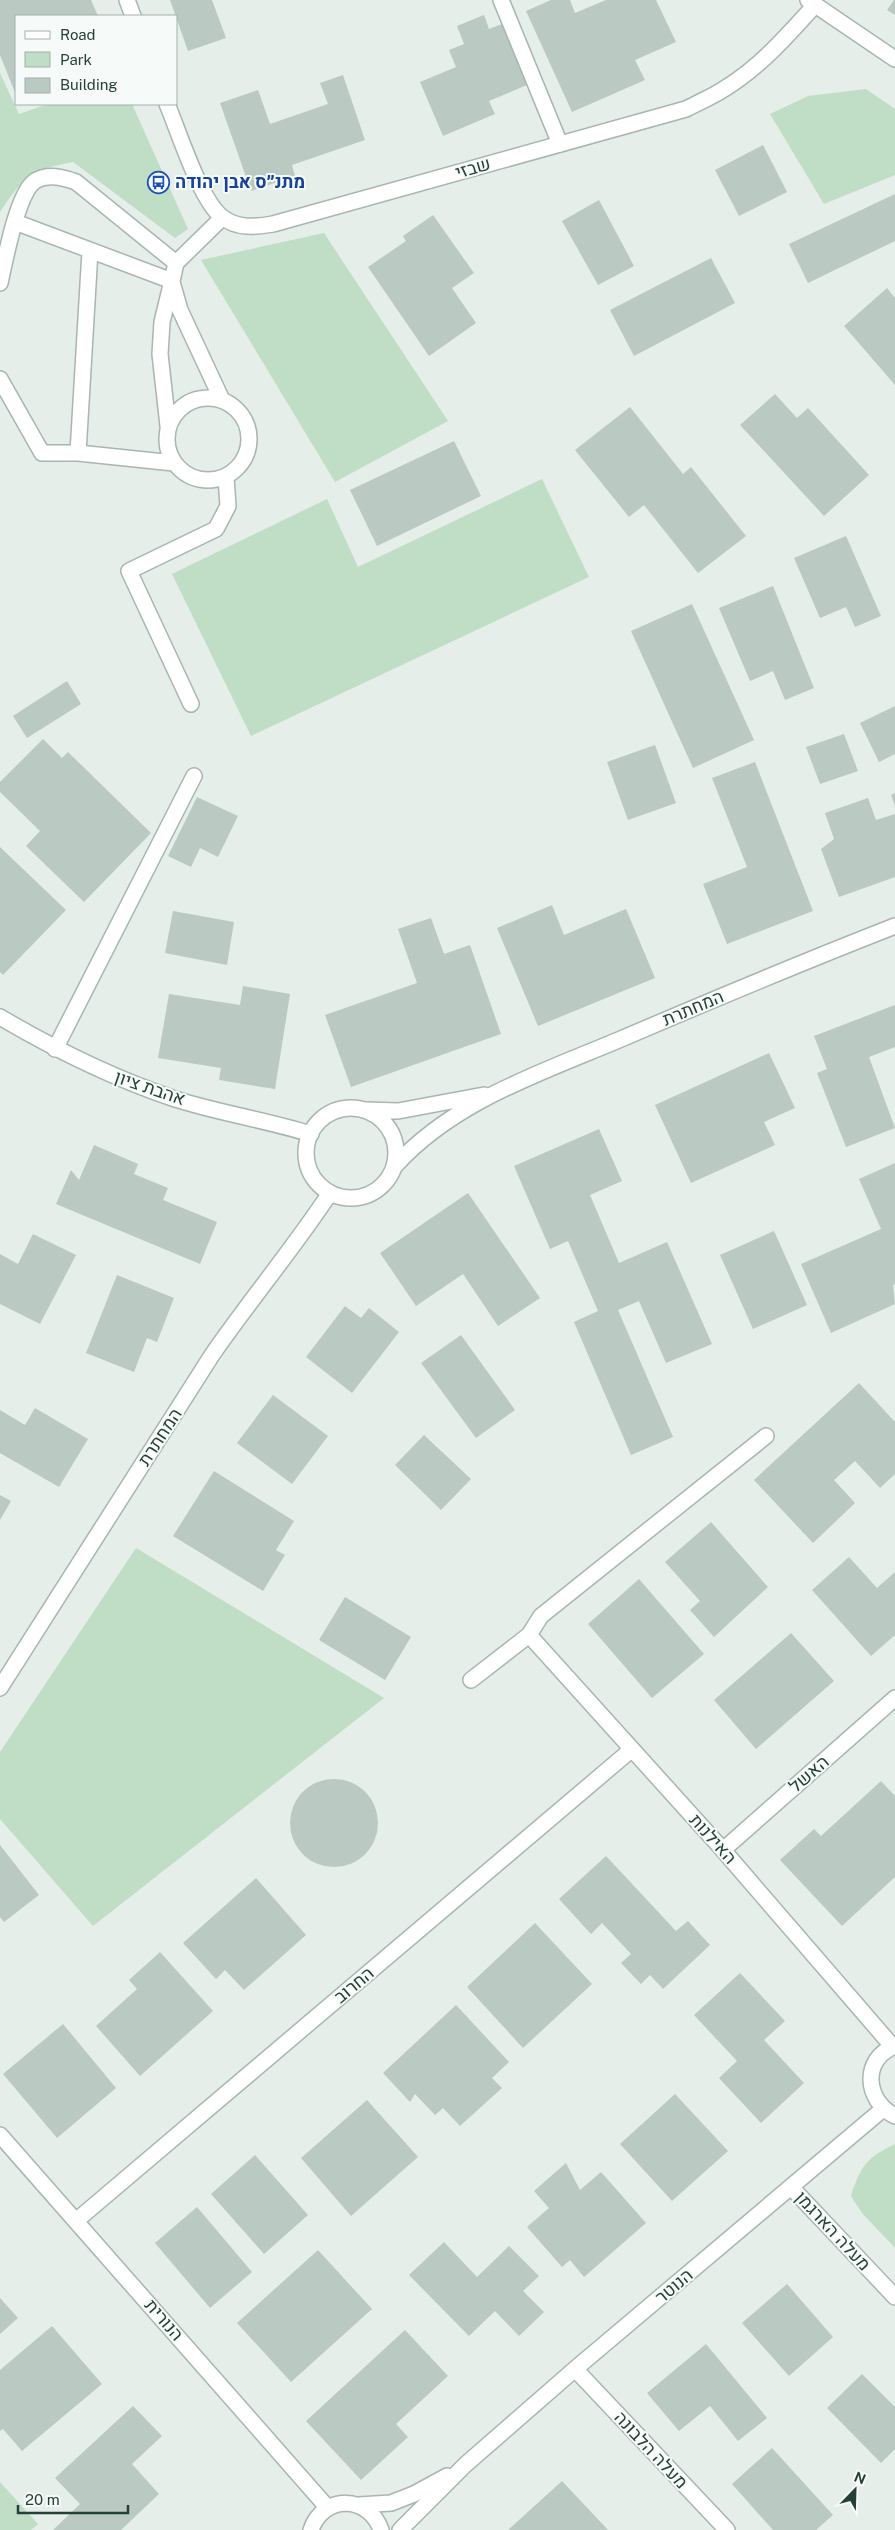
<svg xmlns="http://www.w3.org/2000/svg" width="895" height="2530" font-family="'Public Sans',Heebo,sans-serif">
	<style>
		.green { fill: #bfdec5 }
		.building { fill: #bac9c2 }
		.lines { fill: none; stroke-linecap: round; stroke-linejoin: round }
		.service-casing { stroke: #a7b6b0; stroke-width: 18 }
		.minor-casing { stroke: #a7b6b0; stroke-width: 18 }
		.tertiary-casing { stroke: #a7b6b0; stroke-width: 18 }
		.service { stroke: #fff; stroke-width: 15 }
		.minor { stroke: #fff; stroke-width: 15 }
		.tertiary { stroke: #fff; stroke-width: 15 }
		.labels { text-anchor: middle; stroke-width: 4; stroke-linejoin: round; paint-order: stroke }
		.street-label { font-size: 18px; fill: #244037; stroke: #f6faf8 }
		.transit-label { font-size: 18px; font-weight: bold; fill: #164399; stroke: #f6faf8; text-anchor: start }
	</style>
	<rect width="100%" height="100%" fill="#e5eee9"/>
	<!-- green -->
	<path class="green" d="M0,73L19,114L48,104H132L188,229L175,238L73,162C31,170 23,177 0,212Z
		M866,89L895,109V175L824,204L770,114L808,96Z
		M324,233L448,421L335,482L201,260Z
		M542,479L589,577L251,736L172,574L327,499L358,567Z
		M136,1548L384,1698L93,1926L0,1819V1752Z
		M895,2144V2248L862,2213L851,2196C860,2167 867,2157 895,2144Z
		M0,2482L38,2524L31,2530H0Z"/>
	<!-- building -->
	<path class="building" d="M0,0H91L98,16H16V95L0,55Z
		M170,0H212L226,38L188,51Z
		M551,0H570L575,13L606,0H656L676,42L635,60L645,80L572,112L526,11Z
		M894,0H895V15L887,10Z
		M484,15L489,29L502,24L527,85L489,101L495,114L443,136L420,82L456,67L449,50L464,44L457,26Z
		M343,75L365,140L292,165L295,176L251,191L220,103L258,90L270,124L328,104L320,83Z
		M763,145L787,192L739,216L715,170Z
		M895,194V241L808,283L789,244Z
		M599,200L634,266L598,285L562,221Z
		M433,215L474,273L452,288L476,323L429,356L368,267L406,241L403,236Z
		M711,258L735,303L634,356L610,310Z
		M887,288L895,298V385L844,326Z
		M775,394L797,418L808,408L869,475L824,516L740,425Z
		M630,407L683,474L691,467L746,536L698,573L644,505L629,517L575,450Z
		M454,441L481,496L377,546L350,490Z
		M846,536L881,616L855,627L846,607L820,618L794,558Z
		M773,586L814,688L785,700L773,671L750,681L719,608Z
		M692,604L754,740L693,768L631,631Z
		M67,681L81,704L27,738L13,716Z
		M895,706V754L879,762L860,723Z
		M844,734L858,771L820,784L806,747Z
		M43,739L62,758L68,752L151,833L84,902L26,846L40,831L0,792V782Z
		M655,745L676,803L628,820L607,762Z
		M755,762L813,911L727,944L703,884L747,867L712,778Z
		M895,793V806L891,795Z
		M197,797L238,816L218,857L200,848L191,867L168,856Z
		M868,798L876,820L895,814V877L839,897L821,849L834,839L825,813Z
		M0,847L66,910L3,975L0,972Z
		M552,905L564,935L626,909L655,978L538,1026L497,928Z
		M173,911L234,922L227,965L165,953Z
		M431,918L444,954L470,945L501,1034L351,1087L325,1015L417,983L398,929Z
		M243,986L290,994L275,1089L219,1080L221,1068L158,1058L169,994L240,1005Z
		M895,1005V1047L869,1057L895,1128L846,1147L817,1073L827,1069L814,1036Z
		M769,1053L795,1108L764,1122L775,1145L691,1183L655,1105Z
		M599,1129L622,1181L590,1195L619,1263L667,1242L712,1344L666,1363L639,1301L618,1310L673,1437L631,1455L574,1322L598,1311L568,1241L550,1249L514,1166Z
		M94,1145L138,1164L134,1174L168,1188L163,1200L217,1222L200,1264L56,1204L71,1170L79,1180Z
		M895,1163V1284L893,1285L895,1304L831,1333L801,1264L881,1229L859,1179Z
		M468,1193L540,1298L498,1326L463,1274L416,1306L380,1253Z
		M774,1231L807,1305L753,1329L720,1255Z
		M33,1234L76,1255L40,1324L0,1304V1254L18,1264Z
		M117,1275L174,1298L157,1342L147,1338L134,1372L86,1353Z
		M345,1306L361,1318L369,1308L399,1332L352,1393L306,1357Z
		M461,1335L515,1410L476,1438L421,1363Z
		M859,1383L895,1422V1474L880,1488L855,1461L834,1480L855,1503L813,1543L754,1480Z
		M273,1395L328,1436L292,1484L237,1443Z
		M35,1408L88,1439L59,1487L0,1453V1410L25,1425Z
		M424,1435L471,1479L441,1510L395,1465Z
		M214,1471L294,1521L276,1550L285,1555L263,1591L173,1536Z
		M0,1495L11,1501L0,1520Z
		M711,1522L768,1587L714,1637L690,1610L700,1601L665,1562Z
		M849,1557L877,1588L895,1572V1635L871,1656L812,1590Z
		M639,1579L704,1654L652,1698L588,1624Z
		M345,1597L411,1637L385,1680L319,1640Z
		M791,1633L834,1681L756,1749L714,1700Z
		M290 1823a44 44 0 1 1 88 0a44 44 0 1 1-88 0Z
		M881,1781L895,1796V1877L842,1926L780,1860L814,1829L821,1836Z
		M0,1845L39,1895L4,1922L0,1917Z
		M606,1856L676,1931L688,1921L710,1945L663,1989L650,1975L641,1984L621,1963L631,1954L602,1923L591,1934L559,1899Z
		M256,1878L306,1935L244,1990L225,1970L216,1979L183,1943Z
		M535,1923L592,1984L523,2048L467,1987Z
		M160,1952L213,2011L140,2076L96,2026L137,1989L129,1980Z
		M740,1973L785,2021L764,2040L804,2083L761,2123L719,2078L737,2061L694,2015Z
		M456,2005L509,2062L492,2078L502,2088L460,2126L443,2108L435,2115L415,2094L410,2102L383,2073Z
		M63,2024L116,2088L57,2138L3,2074Z
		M675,2094L728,2151L672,2201L620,2144Z
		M367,2100L418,2157L351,2216L301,2158Z
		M255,2155L308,2215L264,2254L211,2194Z
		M566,2163L580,2190L601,2172L646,2223L584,2277L570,2260L562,2267L527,2227L549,2208L534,2191Z
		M197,2207L252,2272L210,2308L155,2243Z
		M444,2242L477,2277L509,2246L539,2276L523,2291L544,2312L519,2336L495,2311L469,2336L409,2275Z
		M318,2250L372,2309L291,2382L237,2323Z
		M787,2284L833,2337L789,2376L742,2323Z
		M0,2298L18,2318L0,2334Z
		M52,2326L102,2384L22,2451L3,2429L0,2431V2370Z
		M405,2330L448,2376L396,2424L408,2437L361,2480L306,2421Z
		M706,2344L767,2418L738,2441L710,2406L679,2431L647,2393Z
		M862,2374L895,2407V2449L881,2463L827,2408Z
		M133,2406L162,2436L132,2464L159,2494L121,2530H53L80,2504L55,2478Z
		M772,2448L833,2515L816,2530H773L732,2484Z
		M562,2481L608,2530H508Z"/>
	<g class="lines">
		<defs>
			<path id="service" d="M501,0L560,144
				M15,222L172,281
				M172,282L180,310L222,400
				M0,283C5,261 17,193 35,181C48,173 63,177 76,182L176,263
				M0,379L42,453H78L174,463
				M167 439a41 41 0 1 1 82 0a41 41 0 1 1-82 0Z
				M168,426L160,354L162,322L172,281L176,263L222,218
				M78,453L90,251
				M191,704L129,571L216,529L228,506L226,477
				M55,1049L194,776
				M529,1635L541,1616L766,1436"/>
			<path id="minor" d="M127,0L133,16
				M167,104C179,132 200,200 222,217C237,229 256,227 273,224L686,109C699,102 712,97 724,89C760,67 787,36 815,5
				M0,1017C56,1050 113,1078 175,1099C219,1113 266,1120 311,1134
				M306 1153a45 45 0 1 1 90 0a45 45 0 1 1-90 0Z
				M366,1110L398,1111L484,1095
				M395,1166C453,1101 543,1072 621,1039C712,1000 803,962 895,926
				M471,1680L529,1635L723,1850L893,2047
				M0,1688L212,1355C250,1300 293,1249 330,1193
				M723,1850L895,1698
				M895,2046C861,2059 865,2101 895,2116
				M0,2135L327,2507
				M791,2187L895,2297
				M77,2220L631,1750
				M575,2369L727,2530
				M359,2505L391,2503L414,2494L447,2476
				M311,2530C323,2494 369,2495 381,2530
				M400,2530L465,2465L575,2369L883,2109"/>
			<path id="tertiary" d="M808,0L895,59"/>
		</defs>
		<!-- service casing -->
		<use href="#service" class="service-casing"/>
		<!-- minor casing -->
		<use href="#minor" class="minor-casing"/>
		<!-- tertiary casing -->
		<use href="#tertiary" class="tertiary-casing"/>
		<!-- service -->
		<use href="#service" class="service"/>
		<!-- minor -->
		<use href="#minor" class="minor"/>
		<!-- tertiary -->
		<use href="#tertiary" class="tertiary"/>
	</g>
	<!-- icons -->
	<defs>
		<symbol id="bus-ring" viewBox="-11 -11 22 22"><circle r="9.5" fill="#f6faf8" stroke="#1a4fb4" stroke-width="1.5"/><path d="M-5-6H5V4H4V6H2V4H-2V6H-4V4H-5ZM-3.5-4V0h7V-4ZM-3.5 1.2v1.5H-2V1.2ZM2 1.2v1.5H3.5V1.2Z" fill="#1a4fb4"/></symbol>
	</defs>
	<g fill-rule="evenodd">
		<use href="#bus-ring" x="146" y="170" width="25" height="25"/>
	</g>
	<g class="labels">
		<!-- street labels -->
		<g class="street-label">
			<text transform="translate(473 168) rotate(-16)" y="6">שבזי</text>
			<text transform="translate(693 1008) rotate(-23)" y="6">המחתרת</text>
			<text transform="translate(150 1088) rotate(19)" y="6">אהבת ציון</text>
			<text transform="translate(160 1437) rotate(-57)" y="6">המחתרת</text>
			<text transform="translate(809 1774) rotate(-41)" y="6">האשל</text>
			<text transform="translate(713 1839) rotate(48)" y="6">האילנות</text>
			<text transform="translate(354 1985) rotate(-40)" y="6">החרוב</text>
			<text transform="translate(833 2231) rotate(47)" y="6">מעלה הארגמן</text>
			<text transform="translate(674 2286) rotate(-40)" y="6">הנוטר</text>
			<text transform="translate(164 2320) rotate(49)" y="6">הנורית</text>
			<text transform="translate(651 2450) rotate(47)" y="6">מעלה הלבונה</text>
		</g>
		<!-- transit labels -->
		<g class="transit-label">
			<text x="175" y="188">מתנ״ס אבן יהודה</text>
		</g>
	</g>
	<!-- legend -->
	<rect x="15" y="15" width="162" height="90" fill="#f6faf8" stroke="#a2b0ab"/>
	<rect x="25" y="31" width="25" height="8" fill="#ffffff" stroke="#a2b0ab"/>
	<text x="60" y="40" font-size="15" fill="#244037">Road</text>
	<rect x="25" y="52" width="25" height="15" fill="#bfdec5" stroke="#a2b0ab"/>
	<text x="60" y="65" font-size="15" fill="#244037">Park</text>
	<rect x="25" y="78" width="25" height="15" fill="#bac9c2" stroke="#a2b0ab"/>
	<text x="60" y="90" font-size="15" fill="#244037">Building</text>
	<!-- north arrow -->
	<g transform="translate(855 2490) rotate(23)" stroke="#f6faf8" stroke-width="4" paint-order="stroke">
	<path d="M0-4L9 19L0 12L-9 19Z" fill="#244037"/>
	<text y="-8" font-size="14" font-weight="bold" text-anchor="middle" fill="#244037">N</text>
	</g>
	<!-- scale -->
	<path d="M18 2505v8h110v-8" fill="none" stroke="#244037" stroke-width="2.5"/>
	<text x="25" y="2505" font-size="15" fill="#244037" stroke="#f6faf8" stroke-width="4" paint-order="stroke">20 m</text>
</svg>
